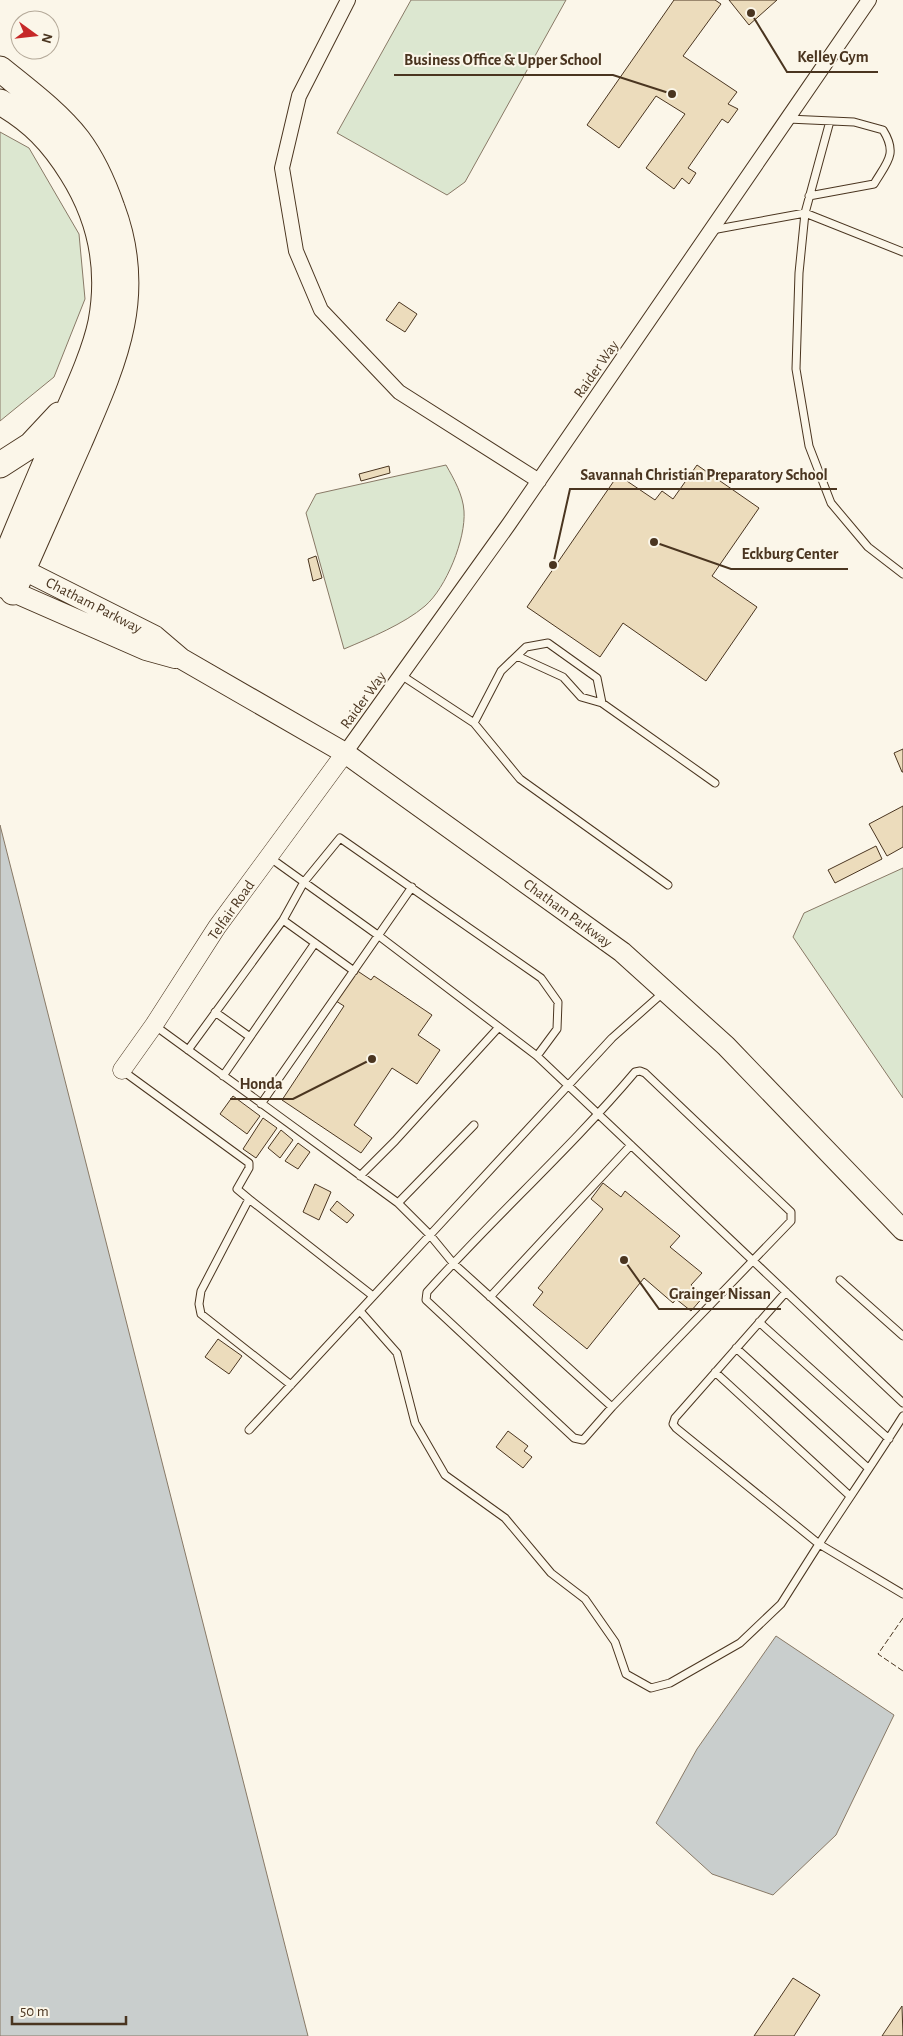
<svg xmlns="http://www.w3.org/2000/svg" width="903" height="2036" font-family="'Alegreya Sans',sans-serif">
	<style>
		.green { fill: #dce7d0; stroke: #887966 }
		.water { fill: #c9cecd; stroke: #887966 }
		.building { fill: #ecdcbc; stroke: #4a3520 }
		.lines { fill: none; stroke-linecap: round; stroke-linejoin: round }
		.service-casing { stroke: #4a3520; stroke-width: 9 }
		.minor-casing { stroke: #4a3520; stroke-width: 16 }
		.tertiary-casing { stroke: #4a3520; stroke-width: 19 }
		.secondary-casing { stroke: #4a3520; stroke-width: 22 }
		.motorway-casing { stroke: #4a3520; stroke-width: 27 }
		.service { stroke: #fbf6e9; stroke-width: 7 }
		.minor { stroke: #fbf6e9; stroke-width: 14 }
		.tertiary { stroke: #fbf6e9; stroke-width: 18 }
		.secondary { stroke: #fbf6e9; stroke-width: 20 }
		.motorway { stroke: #fbf6e9; stroke-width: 25 }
		.fence { stroke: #4a3520; stroke-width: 1; stroke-dasharray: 6 2.5; stroke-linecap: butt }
		.labels { text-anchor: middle; stroke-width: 4; stroke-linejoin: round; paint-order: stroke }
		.street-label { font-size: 15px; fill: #4a3520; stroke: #fbf6e9 }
		.leader { fill: none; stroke: #4a3520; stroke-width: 2 }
		.callout-dot { fill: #4a3520; stroke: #fbf6e9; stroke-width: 2 }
		.callout-label { font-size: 16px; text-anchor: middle; font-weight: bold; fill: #4a3520; stroke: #fbf6e9; stroke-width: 4; stroke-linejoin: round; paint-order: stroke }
	</style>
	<rect width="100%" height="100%" fill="#fbf6e9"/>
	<!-- green -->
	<path class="green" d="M411,0H566L465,182L447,195L337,133Z
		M0,132L29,148L79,234L85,299L54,377L0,421Z
		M446,465C454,479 463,495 464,511C466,539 446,588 425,606C404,624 370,638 344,649L306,513L316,494Z
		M903,868V1098L793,937L804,913Z"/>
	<!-- water -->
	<path class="water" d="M0,825L308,2036H0Z
		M776,1636L894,1715L836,1835L773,1895L712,1874L656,1823L697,1749Z"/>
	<!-- building -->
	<path class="building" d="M674,0H715L721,4L683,56L737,92L728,104L738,109L728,123L722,119L688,168L696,173L689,184L682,178L674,189L646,168L685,114L656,96L619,148L587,125Z
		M729,0H777L749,25Z
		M399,302L417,314L405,332L386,320Z
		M697,465L759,508L712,576L757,607L706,681L623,623L600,657L527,607L618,475L655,500L662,491L673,499Z
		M389,466L390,473L361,481L359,474Z
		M316,556L322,578L313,581L308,559Z
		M903,749V772H902L894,753Z
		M903,806V847L887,856L869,824Z
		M876,846L882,859L835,883L828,870Z
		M356,970L371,980L374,976L432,1015L418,1035L440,1050L417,1084L392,1068L354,1125L372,1138L361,1153L282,1100L344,1006L336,1001Z
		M233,1096L260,1116L247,1134L220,1114Z
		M263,1118L277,1128L256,1158L243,1149Z
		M281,1130L293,1140L280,1158L268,1148Z
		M298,1143L310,1152L298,1169L285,1161Z
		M603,1183L621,1197L625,1191L680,1236L670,1247L702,1273L691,1285L704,1296L691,1311L676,1299L673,1303L644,1278L587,1349L533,1305L543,1292L538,1288L603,1209L591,1199Z
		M315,1184L331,1192L319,1220L303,1212Z
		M337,1201L354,1215L347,1223L330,1210Z
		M218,1339L242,1356L229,1374L205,1357Z
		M508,1431L528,1446L524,1451L532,1457L523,1468L496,1447Z
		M793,1978L820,1995L794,2036H754Z
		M902,2006L903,2036H882Z"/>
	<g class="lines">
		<defs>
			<path id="service" d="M788,119L854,122L883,130C898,154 887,162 874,184L809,196
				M830,121L805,213L799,273L796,369L809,446L831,503L868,547L903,574
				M712,230L805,213L903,252
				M517,656L563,677L581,697L602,703
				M401,675L474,723L520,779L668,885
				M474,723L501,671L526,647L548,643L597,678L602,703L715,783
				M269,857L379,936L537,1056L903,1403
				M283,920L354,971
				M215,1012L250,1037
				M154,1025L398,1203L430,1235L612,1038L665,991
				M188,1050L283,920L304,882L340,838L541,978L558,1002L557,1029L537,1056
				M123,1071L249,1163V1168L237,1189L249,1199L201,1291L199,1304L201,1314L291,1385
				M640,1071L645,1073L791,1212V1221L612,1407L583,1440L574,1438L426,1300L427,1292C495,1216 570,1149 635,1072Z
				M223,1076L315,943
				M261,1104L412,887
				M360,1176L395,1141L499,1027
				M249,1199L373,1296
				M398,1203L474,1125
				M840,1280L903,1336
				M786,1292L675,1418L673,1424L676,1428L819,1544C847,1501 876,1459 903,1416
				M490,1297L631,1145
				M360,1311L397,1353L415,1423L445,1475L505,1518L551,1573L585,1599L615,1642L626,1674L651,1688L670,1683L740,1643L781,1604L819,1544L903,1594
				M759,1322L889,1439
				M736,1348L868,1468
				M715,1372L850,1496
				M249,1430L430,1235L453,1263L612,1407"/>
			<path id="minor" d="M348,0L299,96L282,168L296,251L321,310L399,392L539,481
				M345,753L509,524L869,0"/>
			<path id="tertiary" d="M122,1070L154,1025L217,927L345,753"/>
			<path id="secondary" d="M10,563L155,636L182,659L345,753L622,952L726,1046L903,1230
				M0,586L146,650L175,658"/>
			<path id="motorway" d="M0,69C27,91 57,113 78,140C93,160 104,185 112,208C145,296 114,362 79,443C57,493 35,542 13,592
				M0,102C32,120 53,142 72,173C101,219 111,268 101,322C94,356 73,399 59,432C39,478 19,525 0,572
				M0,465L31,445L59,415"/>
		</defs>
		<!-- service casing -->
		<use href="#service" class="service-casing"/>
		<!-- minor casing -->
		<use href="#minor" class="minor-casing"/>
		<!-- tertiary casing -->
		<use href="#tertiary" class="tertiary-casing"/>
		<!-- secondary casing -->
		<use href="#secondary" class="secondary-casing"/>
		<!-- motorway casing -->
		<use href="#motorway" class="motorway-casing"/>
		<!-- service -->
		<use href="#service" class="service"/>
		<!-- minor -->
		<use href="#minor" class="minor"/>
		<!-- tertiary -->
		<use href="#tertiary" class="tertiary"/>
		<!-- secondary -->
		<use href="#secondary" class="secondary"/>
		<!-- motorway -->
		<use href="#motorway" class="motorway"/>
		<!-- fence -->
		<path class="fence" d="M903,1618L878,1654L903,1671"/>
	</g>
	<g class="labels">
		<!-- street labels -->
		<g class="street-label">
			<text transform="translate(596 369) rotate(-55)" y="5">Raider Way</text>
			<text transform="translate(94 605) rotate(27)" y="5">Chatham Parkway</text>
			<text transform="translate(363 700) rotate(-54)" y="5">Raider Way</text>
			<text transform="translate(231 910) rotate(-55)" y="5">Telfair Road</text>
			<text transform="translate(568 913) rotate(36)" y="5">Chatham Parkway</text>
		</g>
	</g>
	<!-- callouts -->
	<path class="leader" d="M751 13L787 72H878M672 94L613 75H394M553 565L570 489H837M654 542L731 569H848M372 1059L293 1099H230M624 1260L659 1309H781"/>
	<g class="callout-dot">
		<circle cx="751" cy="13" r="5"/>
		<circle cx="672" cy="94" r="5"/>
		<circle cx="553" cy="565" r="5"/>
		<circle cx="654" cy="542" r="5"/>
		<circle cx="372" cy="1059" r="5"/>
		<circle cx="624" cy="1260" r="5"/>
	</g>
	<g class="callout-label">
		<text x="833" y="62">Kelley Gym</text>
		<text x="503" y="65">Business Office &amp; Upper School</text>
		<text x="704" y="480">Savannah Christian Preparatory School</text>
		<text x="790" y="559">Eckburg Center</text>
		<text x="261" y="1089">Honda</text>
		<text x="720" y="1299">Grainger Nissan</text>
	</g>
	<!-- north arrow -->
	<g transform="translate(35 35) rotate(105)"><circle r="24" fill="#fbf6e9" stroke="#b4a999"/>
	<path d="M0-4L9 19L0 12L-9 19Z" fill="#c62828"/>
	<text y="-8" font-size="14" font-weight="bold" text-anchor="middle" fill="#4a3520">N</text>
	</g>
	<!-- scale -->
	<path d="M12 2016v8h114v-8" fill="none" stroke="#4a3520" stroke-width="2.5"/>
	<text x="20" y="2016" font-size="15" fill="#4a3520" stroke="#fbf6e9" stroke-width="4" paint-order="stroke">50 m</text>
</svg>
